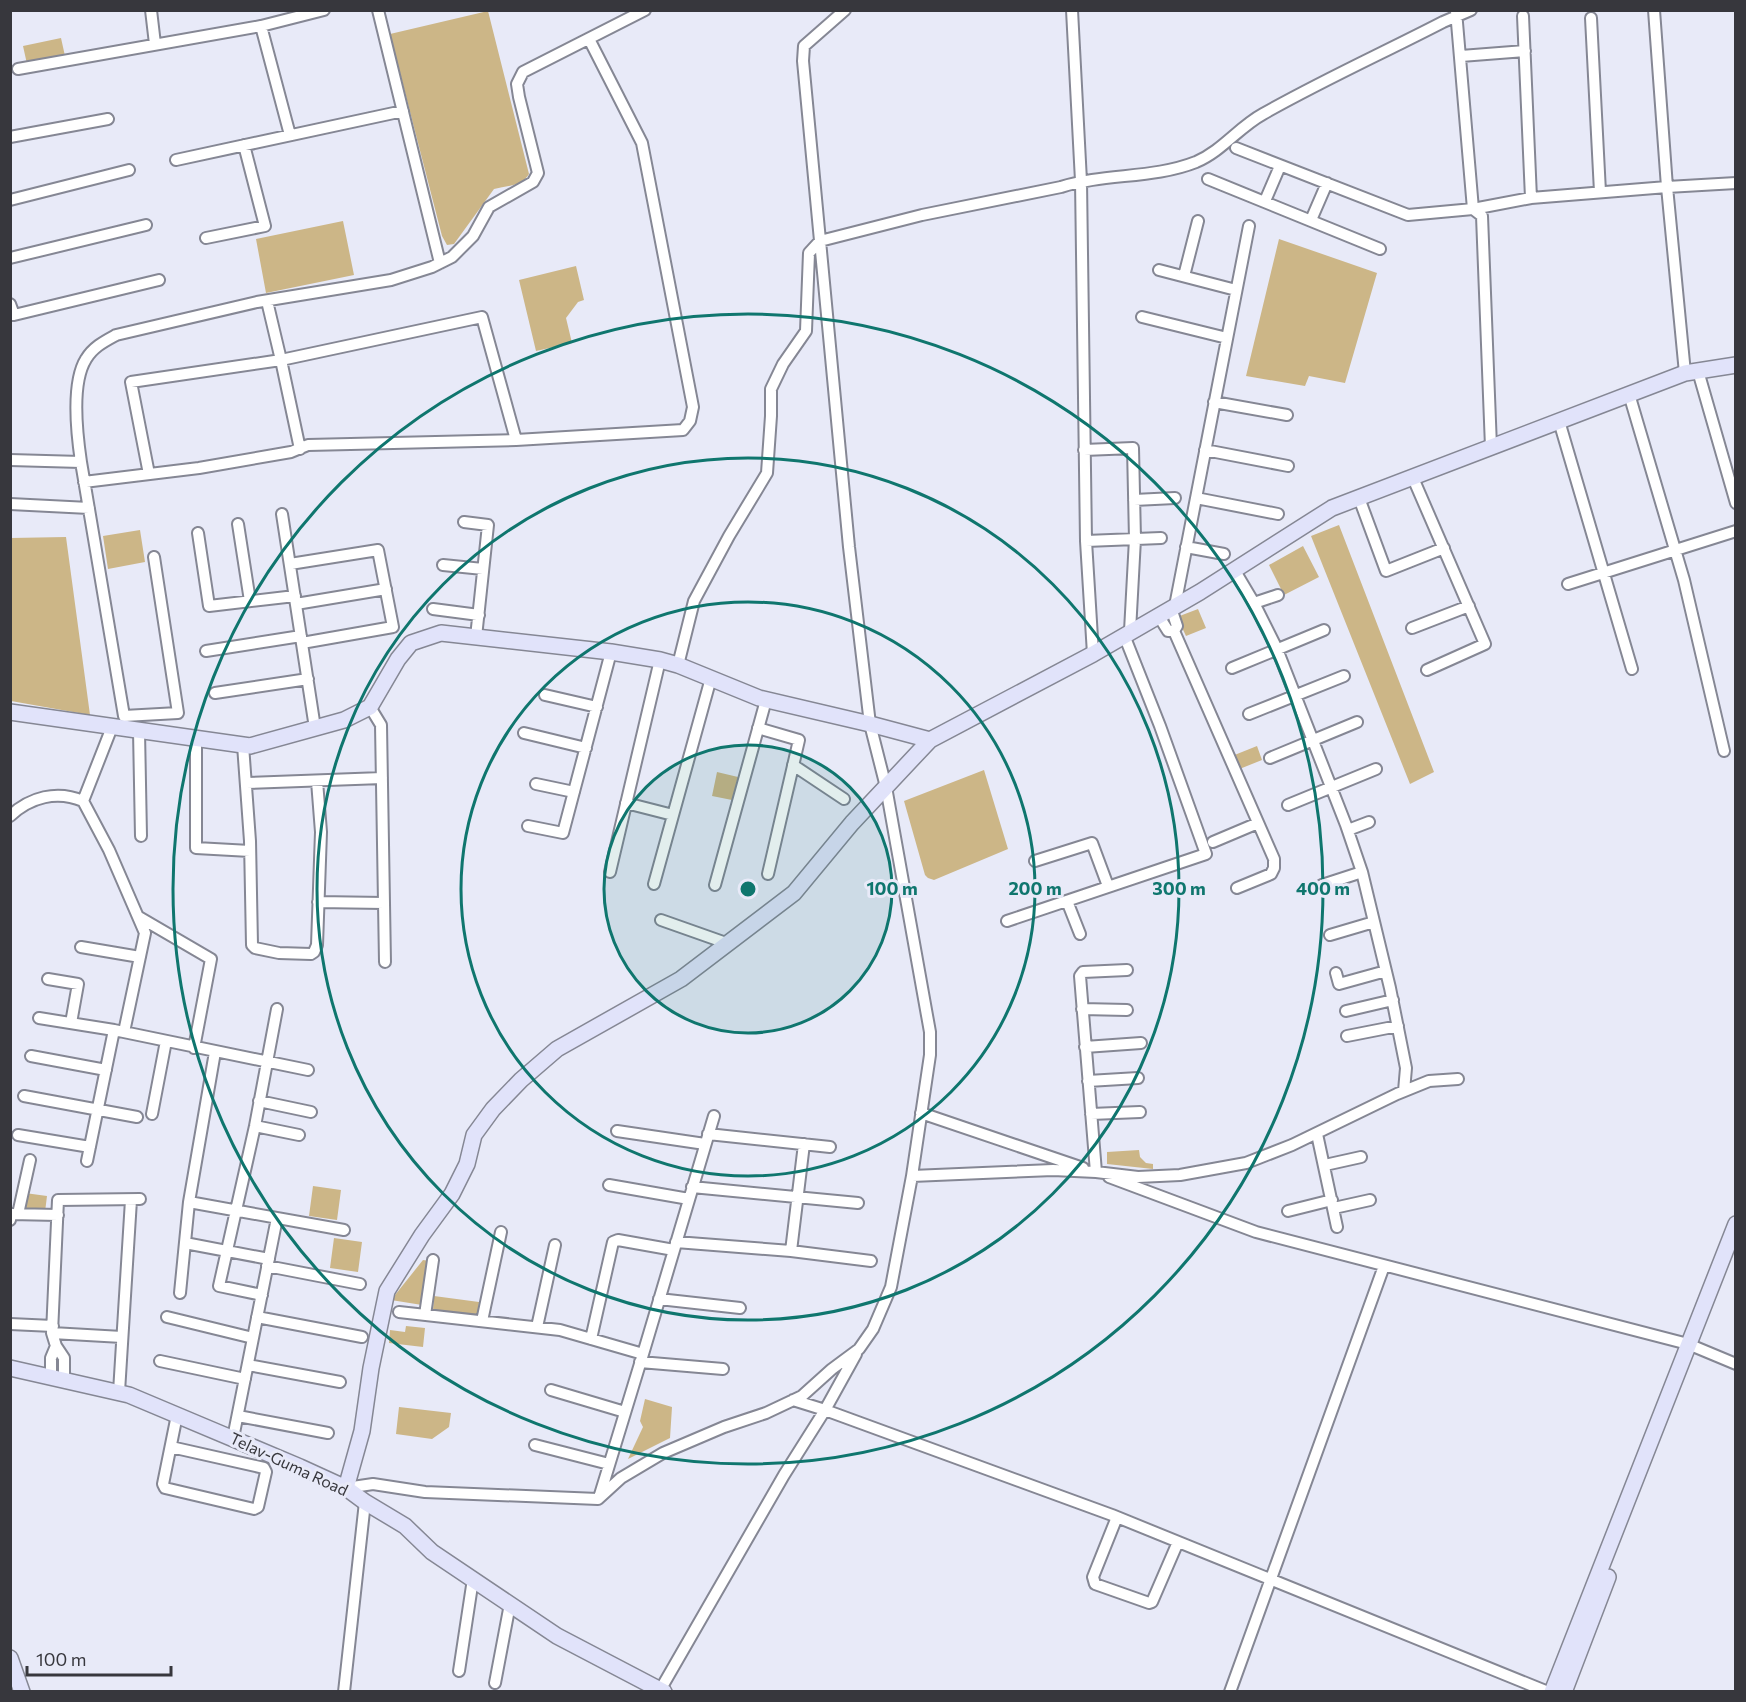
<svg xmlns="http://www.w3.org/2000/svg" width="1746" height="1702" font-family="Commissioner,sans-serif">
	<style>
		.green { fill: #ccb687 }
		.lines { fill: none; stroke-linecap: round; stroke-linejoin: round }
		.street-casing { stroke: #858794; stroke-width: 14 }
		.secondary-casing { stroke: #858794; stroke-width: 18 }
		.street { stroke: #fff; stroke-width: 10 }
		.secondary { stroke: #e1e3fa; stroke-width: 15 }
		.ring { fill: none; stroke: #0f766e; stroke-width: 3 }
		.labels { text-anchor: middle; stroke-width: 6; stroke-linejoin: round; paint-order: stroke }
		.street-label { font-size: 16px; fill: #37373d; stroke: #e8eaf8 }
		.centre { fill: #0f766e; stroke: #e8eaf8; stroke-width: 3 }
		.ring-label { font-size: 18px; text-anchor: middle; font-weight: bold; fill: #0f766e; stroke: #e8eaf8; stroke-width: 6; stroke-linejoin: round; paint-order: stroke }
	</style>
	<rect width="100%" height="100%" fill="#e8eaf8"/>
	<!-- green -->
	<path class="green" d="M488,11L529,174C522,186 507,186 494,189L454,244L447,245L442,236L390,34Z
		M61,38L65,56L27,64L23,46Z
		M343,221L354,275L266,293L256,239Z
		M1279,239L1377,273L1345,383L1309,376L1305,386L1246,376Z
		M576,266L584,300L578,302L566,318L572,343L536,351L519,280Z
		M1339,525L1434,772L1410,784L1311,536Z
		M140,530L145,562L108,569L103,536Z
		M66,537L90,715L11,701V538Z
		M1303,546L1319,577L1284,595L1269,565Z
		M1198,609L1206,628L1186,636L1177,617Z
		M1257,746L1262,760L1237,770L1232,756Z
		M984,770L1008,849L934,880L928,878L925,875L904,801Z
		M717,772L738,777L732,800L712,796Z
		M1139,1150L1140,1157L1146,1163L1153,1164V1169L1107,1164V1152Z
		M313,1186L341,1190L337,1220L309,1216Z
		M25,1193L47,1196L45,1212L23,1209Z
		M334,1238L362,1242L358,1272L330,1268Z
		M423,1260L430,1261L422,1305L391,1300Z
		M434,1296L479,1302L478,1315L433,1310Z
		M406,1326L425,1328L423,1347L389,1343L390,1330L405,1332Z
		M645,1399L672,1407L670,1438L628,1459L643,1427L640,1421Z
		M399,1407L451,1413L449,1427L432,1439L396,1434Z"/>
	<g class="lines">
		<defs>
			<path id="street" d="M151,10L155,44
				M378,10L440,263
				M845,10L804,46L803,61L849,547L870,724L886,787L930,1032V1055L912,1176
				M1072,10L1081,181L1086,541L1093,654
				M1456,11L1473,209L1531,198L1667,187L1654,10
				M1523,16L1531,198
				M1591,18L1600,192
				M261,26L290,135
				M1461,56L1525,51
				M18,69L261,26L324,10
				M10,137L108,119
				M1236,148L1408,215L1473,209L1482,216L1491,447
				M176,160L403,111
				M1208,179L1380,249
				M10,200L129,170
				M1265,201L1280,166
				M1311,220L1327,183
				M206,238L265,226L244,145
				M10,258L146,225
				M1159,270L1236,290
				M1184,276L1198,221
				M10,304L14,315L159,280
				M1142,317L1227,338
				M1698,371L1736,503
				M1685,373L1667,187L1736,183
				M1629,394L1684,580L1724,751
				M1214,402L1287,415
				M1559,421L1632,669
				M516,440L683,430L690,421L693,407L642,143L589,39
				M1084,450L1133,448L1135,539L1130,631
				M1205,450L1288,466
				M10,460L81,462C77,435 71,383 86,359C93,347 105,341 116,335L257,302L391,280L432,267L452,257L473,236L489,207L533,182L538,173L519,97L517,84L523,72L645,10
				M81,462L124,716L178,713L154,557
				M149,474L131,382L281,360L267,301
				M1413,478L1485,644L1427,670
				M84,482L199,468L291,452L308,445L516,440L482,317L281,360L300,449
				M1196,498L1278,514
				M1359,498L1386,571L1444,548
				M1134,500L1175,498
				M10,504L89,508
				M282,514L315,728
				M464,522L488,525L476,637
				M238,524L250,601
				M198,533L209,606L295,596
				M1086,541L1161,538
				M1186,547L1224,554
				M290,564L378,550L393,627L302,643
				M443,565L483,569
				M1235,571L1254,603L1277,649L1346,825L1362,872L1390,988L1406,1068L1404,1091
				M1568,584L1736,531
				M1254,603L1278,595
				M296,604L386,589
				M1175,606L1249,226
				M433,609L479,615
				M1158,615L1168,631H1174L1177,626L1171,608
				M1412,628L1469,606
				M1174,631L1274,859V868L1271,874L1237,888
				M206,651L301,636
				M678,665L694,601L729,536L767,473L771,416V389L783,364L806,331L809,253L820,241L922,215L1061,187C1105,173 1153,179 1196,162C1222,151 1239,127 1263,114C1321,81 1383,53 1443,22L1471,10
				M1232,668L1324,630
				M215,693L308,679
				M545,695L597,707
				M370,707L381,725L385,962
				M1249,714L1344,676
				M758,728L799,740L768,874
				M139,731L141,836
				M524,733L586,748
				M196,738V848L250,851
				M243,745L250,841L252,945L255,948L279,953L311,954L314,952L317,945L321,832L317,781
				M1270,758L1357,722
				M793,765L844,799
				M246,783L382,778
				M536,784L574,792
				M83,801L109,850L145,933L124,1032
				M626,803L673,815
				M1288,805L1376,769
				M10,816C30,797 57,790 83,801L112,727
				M528,826L563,833L611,652
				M1348,830L1369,822
				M1213,842L1258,823
				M1035,861L1092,843L1108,886
				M610,872L660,660
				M654,884L711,678
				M715,885L766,700
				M1322,885L1362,872
				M1067,901L1080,934
				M318,902L384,903
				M139,917L211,959L194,1048
				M661,920L729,944
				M1007,921L1206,854L1160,726L1124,635
				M1330,935L1374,922
				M81,947L140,957
				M1336,973L1339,984L1386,971
				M48,979L78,984L71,1023
				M1082,1009L1127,1010
				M1346,1011L1393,1000
				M39,1018L114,1030L308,1070
				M1347,1036L1398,1026
				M1085,1047L1141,1043
				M31,1056L106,1070
				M1088,1081L1138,1078
				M24,1096L137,1117
				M259,1101L311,1112
				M921,1113L1083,1168
				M152,1114L166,1041
				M1091,1114L1140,1112
				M255,1126L299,1135
				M617,1131L705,1144
				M708,1134L830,1147
				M1317,1134L1337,1227
				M18,1135L90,1147
				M87,1161L114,1030
				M1325,1165L1361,1157
				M1096,1172L1080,976L1083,972L1127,970
				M1109,1177L1256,1232L1688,1344L1736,1364
				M609,1185L689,1199
				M692,1187L858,1203
				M189,1202L215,1052
				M1334,1208L1370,1200
				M1288,1211L1332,1200
				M18,1214L30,1160
				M10,1220L11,1214L58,1215
				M676,1242L791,1251L871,1261
				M185,1243L269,1259
				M791,1251L804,1144
				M267,1266L360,1284
				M180,1293L189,1202L344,1230
				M262,1295L219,1286L255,1126L277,1009
				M659,1299L740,1308
				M399,1312L560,1330L643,1354L599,1498
				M425,1315L433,1260
				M167,1317L253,1338
				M257,1317L362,1337
				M482,1321L501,1232
				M10,1324L53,1326
				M537,1327L555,1245
				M52,1333L122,1337
				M591,1339L613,1242L618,1240L674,1250
				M643,1354L714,1116
				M856,1354L825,1410L1112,1515L1548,1692
				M160,1361L245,1379
				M640,1362L723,1369
				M248,1365L340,1382
				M51,1377V1358L56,1346
				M64,1380V1358L56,1346L52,1333L58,1200L140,1199
				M551,1390L625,1412
				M119,1392L131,1200
				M238,1416L328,1433
				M233,1438L277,1218
				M535,1445L609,1464
				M171,1447L264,1468L266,1472L258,1507L254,1509L165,1488L163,1484L177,1415
				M346,1488L373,1484L425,1492L598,1499L621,1478L663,1453L724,1427L766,1413L802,1396L832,1369L859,1349L873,1329L891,1287L912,1176L1053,1170L1096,1172L1138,1177L1180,1175L1246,1163L1292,1145L1397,1094L1429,1081L1458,1079
				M1117,1517L1093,1577L1095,1584L1149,1603L1152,1602L1178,1542
				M459,1671L473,1579
				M495,1683L510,1604
				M344,1692L365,1502
				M659,1692L784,1475L825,1410L793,1400
				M1230,1692L1384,1266"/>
			<path id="secondary" d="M10,712L250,746L344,720L370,707L398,659L411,643L441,633L611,652L660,660L678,665L759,698L870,724L930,740L1093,654L1200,592L1332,508L1685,373L1736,365
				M10,1368L129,1395L300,1467L346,1488L365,1502L405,1526L432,1552L557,1636L664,1692
				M346,1488L362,1431L371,1368L387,1291L422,1235L452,1194L467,1164L474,1135L493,1109L521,1080L557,1049L681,979L794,893L852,823L930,740
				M10,1658L22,1692
				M1552,1692L1736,1224
				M1564,1692L1608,1577"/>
		</defs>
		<!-- street casing -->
		<use href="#street" class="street-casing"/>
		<!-- secondary casing -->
		<use href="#secondary" class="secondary-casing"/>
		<!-- street -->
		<use href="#street" class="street"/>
		<!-- secondary -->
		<use href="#secondary" class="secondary"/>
	</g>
	<!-- distance rings -->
	<circle cx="748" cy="889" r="144" fill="#0f766e" fill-opacity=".12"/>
	<g class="ring">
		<circle cx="748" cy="889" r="144"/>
		<circle cx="748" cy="889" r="287"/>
		<circle cx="748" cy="889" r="431"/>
		<circle cx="748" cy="889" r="575"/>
	</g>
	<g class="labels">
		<!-- street labels -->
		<g class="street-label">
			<text transform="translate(289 1464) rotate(25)" y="6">Telav-Guma Road</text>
		</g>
	</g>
	<circle cx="748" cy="889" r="9" class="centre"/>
	<g class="ring-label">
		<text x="892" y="895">100 m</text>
		<text x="1035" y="895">200 m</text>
		<text x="1179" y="895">300 m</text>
		<text x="1323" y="895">400 m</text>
	</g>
	<!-- border -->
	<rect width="1746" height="1702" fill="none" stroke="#37373d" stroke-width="24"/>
	<!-- scale -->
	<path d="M27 1666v9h144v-9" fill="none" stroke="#37373d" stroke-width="3"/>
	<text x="36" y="1666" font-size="18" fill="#37373d" stroke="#e8eaf8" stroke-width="4.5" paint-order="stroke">100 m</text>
</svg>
